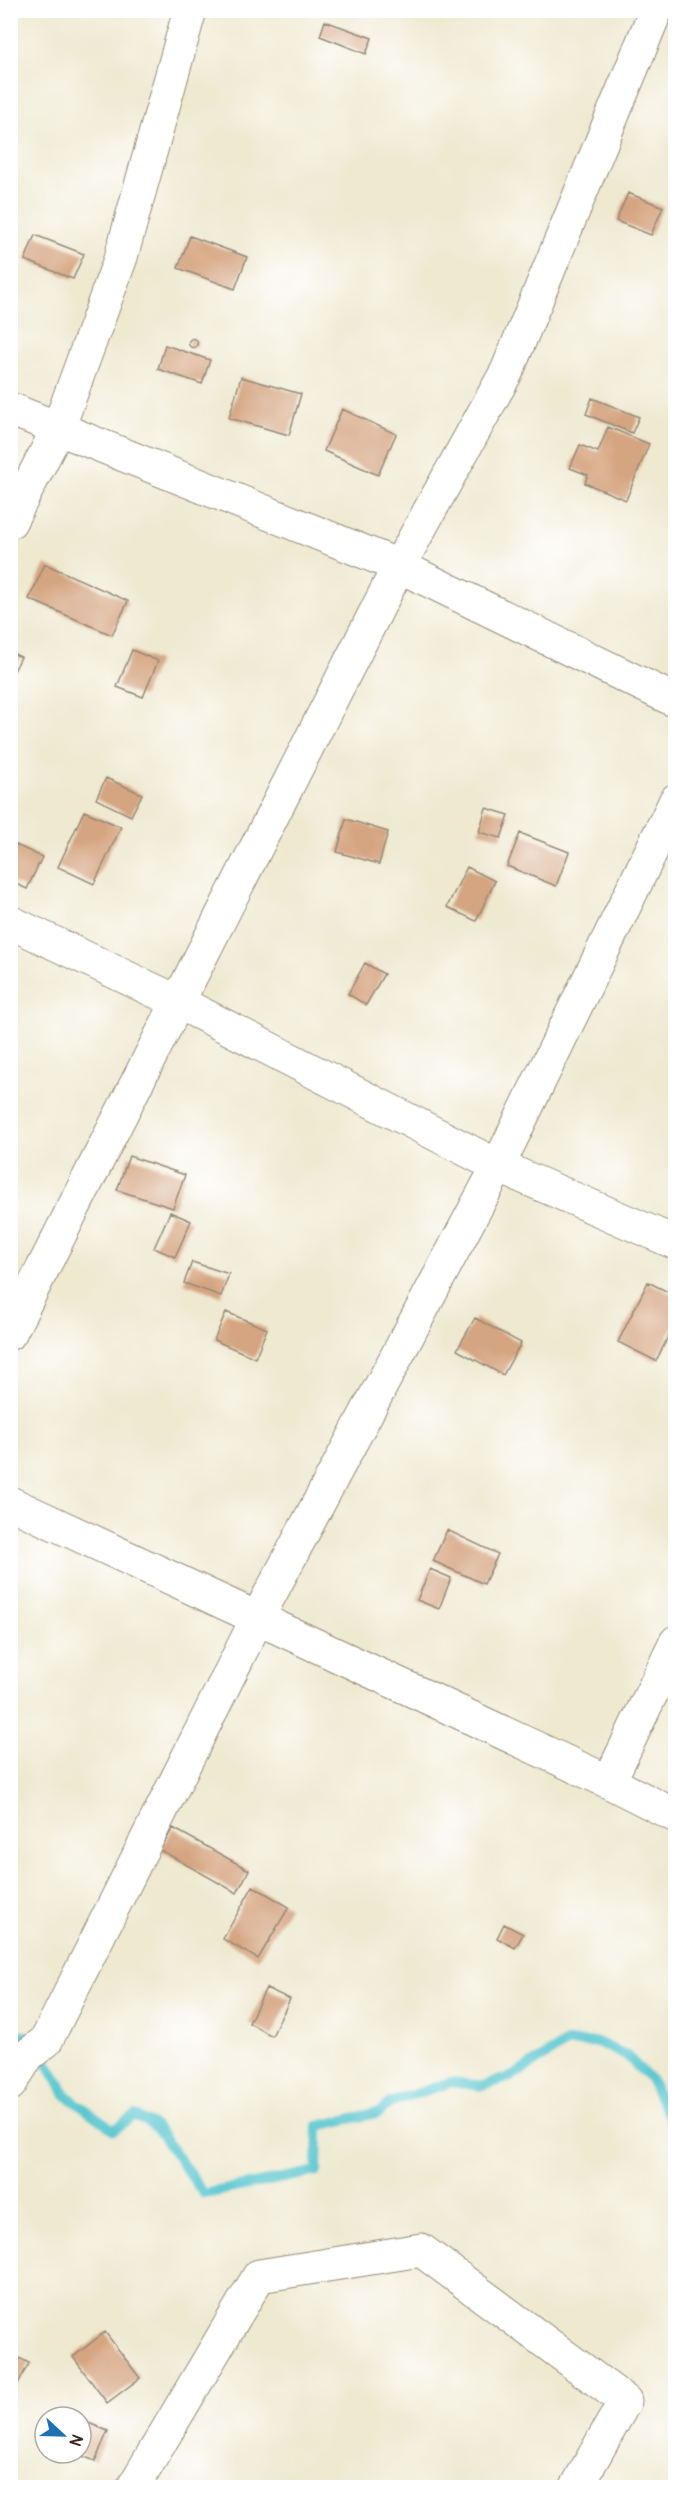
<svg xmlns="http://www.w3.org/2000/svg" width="686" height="2498" font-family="Pangolin,sans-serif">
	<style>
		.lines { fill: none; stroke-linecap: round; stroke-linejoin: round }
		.stream { stroke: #59c6cf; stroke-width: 10 }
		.building { fill: #d5a480 }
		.minor-casing { stroke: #958a77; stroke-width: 35 }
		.minor { stroke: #fff; stroke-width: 33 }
	</style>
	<rect width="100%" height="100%" fill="#fff"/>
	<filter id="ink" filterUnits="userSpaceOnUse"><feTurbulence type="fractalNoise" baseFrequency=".0167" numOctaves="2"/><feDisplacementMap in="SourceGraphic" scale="12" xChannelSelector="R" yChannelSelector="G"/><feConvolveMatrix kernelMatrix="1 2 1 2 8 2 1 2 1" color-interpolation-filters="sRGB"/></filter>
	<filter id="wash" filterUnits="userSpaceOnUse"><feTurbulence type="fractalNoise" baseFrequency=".008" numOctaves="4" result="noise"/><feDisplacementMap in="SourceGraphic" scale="24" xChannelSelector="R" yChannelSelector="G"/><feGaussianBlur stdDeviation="1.35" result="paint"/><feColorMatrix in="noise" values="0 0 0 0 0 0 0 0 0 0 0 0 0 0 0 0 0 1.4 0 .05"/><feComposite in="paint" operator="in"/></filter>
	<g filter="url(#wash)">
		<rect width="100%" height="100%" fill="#efe9d0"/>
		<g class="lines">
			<!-- stream -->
			<path class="stream" d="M10,2032L32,2038L67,2096L114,2130L134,2115L156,2127L204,2194L317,2171L318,2126L380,2112L391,2102L451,2082L483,2086L513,2076L566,2043L597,2042L627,2056L650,2079L676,2129"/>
		</g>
		<g id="blocks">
			<!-- building -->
			<path class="building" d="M325,21L372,38L366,54L320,36Z
				M628,193L663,207L651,235L616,221Z
				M35,235L84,254L73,279L25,260Z
				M190,236L247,257L235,289L178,268Z
				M188.5 343a4.5 4.5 0 1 1 9 0a4.5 4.5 0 1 1-9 0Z
				M165,345L210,360L202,384L158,369Z
				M241,377L301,394L289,435L229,418Z
				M592,398L639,417L632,433L586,414Z
				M342,409L396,434L378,475L324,451Z
				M608,427L649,444L626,500L585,483L588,475L570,468L580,445L598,452Z
				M45,564L128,601L112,635L29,599Z
				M132,650L158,661L143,697L117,687Z
				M10,652L21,657L10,679Z
				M106,778L142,794L131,816L96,799Z
				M486,808L509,815L501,838L479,832Z
				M84,811L121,827L94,884L58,867Z
				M346,819L388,832L379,864L337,852Z
				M520,833L569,852L556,886L507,866Z
				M10,842L42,857L27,889L10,881Z
				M467,867L495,881L476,921L447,907Z
				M365,963L384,974L366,1005L348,994Z
				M129,1156L185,1175L173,1208L117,1190Z
				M170,1212L191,1221L175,1257L154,1248Z
				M192,1262L229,1274L221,1296L184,1283Z
				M648,1282L676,1296V1321L656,1361L618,1342Z
				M226,1312L267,1329L255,1358L214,1340Z
				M475,1318L521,1343L503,1375L457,1350Z
				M447,1530L498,1554L484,1584L433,1561Z
				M430,1569L451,1578L439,1609L417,1600Z
				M173,1828L249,1870L237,1893L160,1850Z
				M253,1886L289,1907L258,1959L223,1939Z
				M504,1924L523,1934L515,1948L497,1938Z
				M266,1988L290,1999L272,2036L249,2023Z
				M105,2332L140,2378L107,2403L73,2357Z
				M10,2353L29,2363L10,2398Z
				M59,2411L74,2417H56Z
				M81,2420L108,2431L95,2461L75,2453H81Z"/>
		</g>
	</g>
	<g filter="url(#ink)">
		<use href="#blocks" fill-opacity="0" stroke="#958a77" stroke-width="1.5"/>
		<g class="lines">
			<defs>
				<path id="minor" d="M10,409L399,566L676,701
					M10,522L58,429L121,257L190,10
					M10,922L178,1002L498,1166L676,1243
					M10,1333L399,566L507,371L656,10
					M10,1503L609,1782L676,1816
					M609,1782L676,1642
					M10,2084L28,2055L46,2041L258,1617L498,1166L676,800
					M133,2488L259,2276L421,2250L625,2401L576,2488"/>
			</defs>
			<!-- minor casing -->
			<use href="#minor" class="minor-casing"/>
			<!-- minor -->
			<use href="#minor" class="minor"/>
		</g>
	</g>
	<!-- margin -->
	<rect width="686" height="2498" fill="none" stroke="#fff" stroke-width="36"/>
	<!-- north arrow -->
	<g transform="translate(63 2435) rotate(112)"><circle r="28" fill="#ffffff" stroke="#b1aaa5" stroke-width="1.5"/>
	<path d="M0-4.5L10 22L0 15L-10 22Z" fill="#1f6fb2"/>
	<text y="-9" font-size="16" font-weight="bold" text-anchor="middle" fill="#3b2a1e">N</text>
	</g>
</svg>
